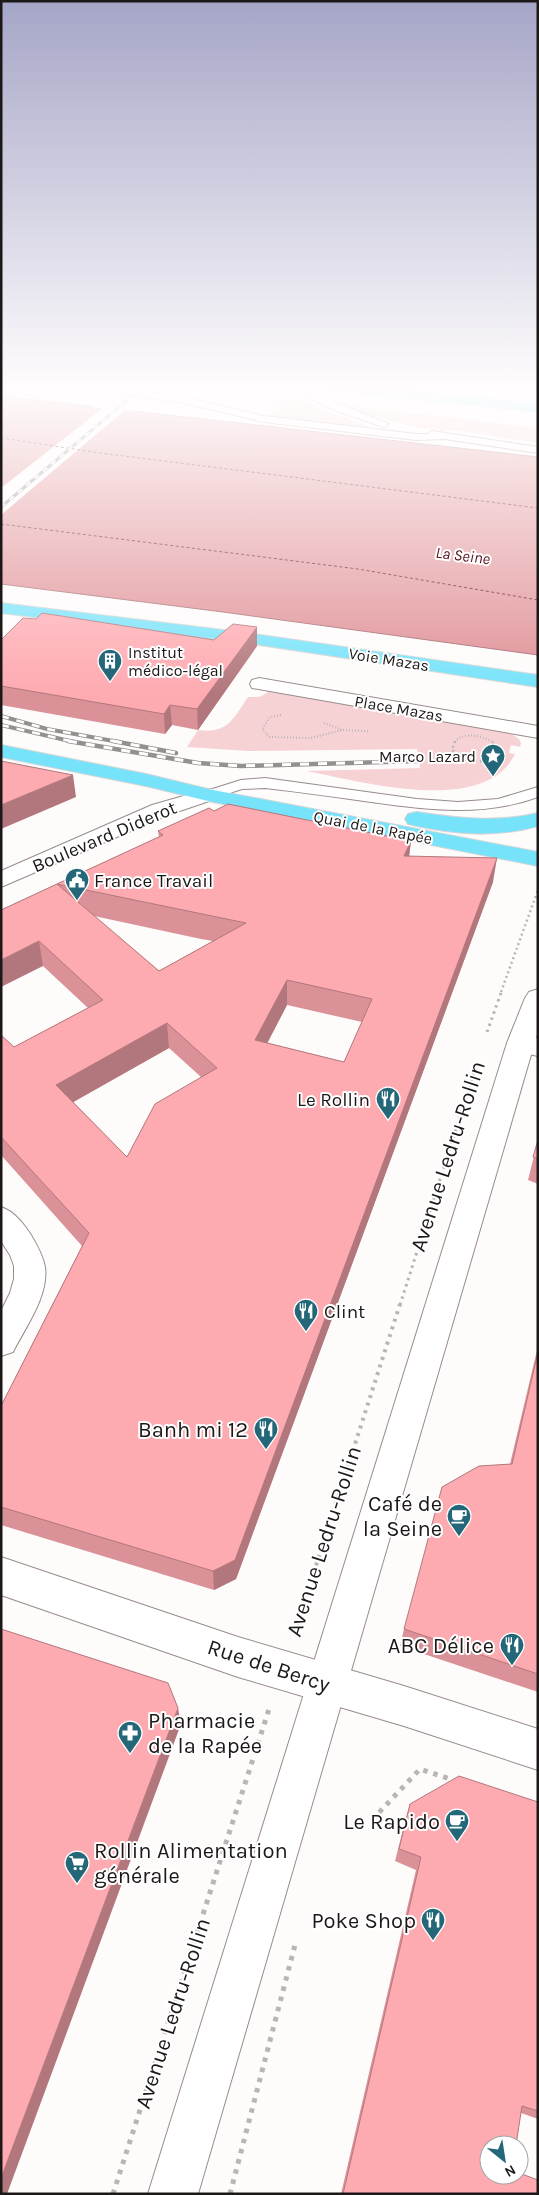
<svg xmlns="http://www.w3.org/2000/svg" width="539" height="2195" font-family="Karla,sans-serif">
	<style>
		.green { fill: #f7d2d4 }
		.water { fill: #e08f95; stroke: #a66b70 }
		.pier { fill: #fefbfb }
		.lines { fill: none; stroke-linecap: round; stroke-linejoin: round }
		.ferry { stroke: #59111f; stroke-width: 1; stroke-dasharray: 3 2.5; stroke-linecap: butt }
		.service-casing { stroke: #998b8c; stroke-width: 2 }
		.pedestrian-casing { stroke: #998b8c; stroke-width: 2 }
		.minor-casing { stroke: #998b8c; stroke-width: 2 }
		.secondary-casing { stroke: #998b8c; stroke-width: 2 }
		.primary-casing { stroke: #d6d5d5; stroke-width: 2 }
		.path-far4 { stroke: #b9b5b5; stroke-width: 2; stroke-dasharray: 1 2; stroke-linecap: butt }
		.path-far3 { stroke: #b9b5b5; stroke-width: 2.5; stroke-dasharray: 2 3; stroke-linecap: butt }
		.path-far2 { stroke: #b9b5b5; stroke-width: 3; stroke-dasharray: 2.5 4; stroke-linecap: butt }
		.path-far1 { stroke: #b9b5b5; stroke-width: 4; stroke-dasharray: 3 5; stroke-linecap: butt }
		.path { stroke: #b9b5b5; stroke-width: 5; stroke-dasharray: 4.5 6; stroke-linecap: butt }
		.service { fill: #fff; fill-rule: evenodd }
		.pedestrian { fill: #fff; fill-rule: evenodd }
		.minor { fill: #fff; fill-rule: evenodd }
		.secondary { fill: #fff; fill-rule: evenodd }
		.primary { fill: #77e3fa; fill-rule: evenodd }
		.rail-far2-casing { stroke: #949090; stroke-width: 3 }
		.rail-far1-casing { stroke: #949090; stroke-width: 4 }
		.rail-casing { stroke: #949090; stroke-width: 4.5 }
		.rail-far2 { stroke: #fff; stroke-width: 2; stroke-dasharray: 5.5; stroke-linecap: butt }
		.rail-far1 { stroke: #fff; stroke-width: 2.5; stroke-dasharray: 8; stroke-linecap: butt }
		.rail { stroke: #fff; stroke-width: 3; stroke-dasharray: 9; stroke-linecap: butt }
		.wall { fill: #da9298; fill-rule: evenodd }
		.shaded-wall { fill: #b2777c }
		.building { fill: #feaab1; stroke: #b2777c; fill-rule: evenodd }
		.labels { text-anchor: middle; stroke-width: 4; stroke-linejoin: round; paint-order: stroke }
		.far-water-label { font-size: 16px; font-style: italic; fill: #59111f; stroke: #fff }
		.far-poi-label { font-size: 16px; fill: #1d1818; stroke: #fff; text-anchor: start }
		.far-street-label { font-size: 16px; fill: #1d1818; stroke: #fff }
		.street-label { font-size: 19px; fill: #1d1818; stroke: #fff }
		.poi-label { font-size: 19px; fill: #1d1818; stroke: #fff; text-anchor: start }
		.near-street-label { font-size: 22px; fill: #1d1818; stroke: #fff }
		.near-poi-label { font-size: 22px; fill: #1d1818; stroke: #fff; text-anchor: end }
	</style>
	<rect width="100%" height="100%" fill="#fefbfb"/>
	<!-- green -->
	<path class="green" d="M284,399L307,401L331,413L367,425L365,428L267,417Z
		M340,401L360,407L538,428V443L461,431C420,432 374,418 336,402Z
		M267,691L510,733L519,739L521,743L520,747L511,745L509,753L515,754C485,817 359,781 307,771L420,768L417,749L248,751L187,747L198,730C228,734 233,719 248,697H259L267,693Z"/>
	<!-- water -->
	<path class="water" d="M1,396L538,457V655L223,612L1,584Z"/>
	<!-- pier -->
	<path class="pier" d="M89,404V403L143,409L135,412L125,410L1,515V488L103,408L91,407L93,405Z"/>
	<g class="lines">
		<!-- ferry -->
		<path class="ferry" d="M1,438L100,453L538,508
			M1,524L358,569L538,600"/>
		<defs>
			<path id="service" d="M1,386L41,390L91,386L175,395L264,416L416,434H427L432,431L538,447V453L445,439L416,440L264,422L175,401L90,392L41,396L1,392Z
				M205,386H241L233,392L209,389Z
				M298,387L389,424L384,427L339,412L295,392L293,390Z
				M265,778L417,799L458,802L498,799L538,787V797C483,817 428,810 371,802C336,797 300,792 265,788L242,789L208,800L203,798L200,795L203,792L241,780Z"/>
			<path id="pedestrian" d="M259,678L538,726V738L252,688L250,684L252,680Z"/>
			<path id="minor" d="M208,789L215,791L219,795L215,799L168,815L1,887V871L152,805Z
				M520,1034L538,1038V1056L511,1050L507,1043L511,1036Z
				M1,1207C15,1212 23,1223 31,1235C37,1245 43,1256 45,1267C49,1296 25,1328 13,1352L1,1356V1311L10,1293L14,1279V1266L10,1255L1,1241Z
				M1,1557L238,1637L404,1686L538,1729V1770L404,1726L238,1677L1,1595Z"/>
			<path id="secondary" d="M538,989V1031L198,2194H148L507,1043L525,998L529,992Z"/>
			<path id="primary" d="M318,386H364L538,404V412L324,390Z
				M1,603L240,632L538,675V687L240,642L1,613Z
				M1,745L146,774L208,789L538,852V866L208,801L146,786L1,757Z
				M416,812C458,818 496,823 538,813V826C497,838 449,834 408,824L405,819L408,814Z"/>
		</defs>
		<!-- service casing -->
		<use href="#service" class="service-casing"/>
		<!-- pedestrian casing -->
		<use href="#pedestrian" class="pedestrian-casing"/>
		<!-- minor casing -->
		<use href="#minor" class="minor-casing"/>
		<!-- secondary casing -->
		<use href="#secondary" class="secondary-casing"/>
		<!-- primary casing -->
		<use href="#primary" class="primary-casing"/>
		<!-- path-far4 -->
		<path class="path-far4" d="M260,386L274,388
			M281,715L270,717L262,729L270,737L311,738L342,730L368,731
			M324,723L342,730
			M455,742C462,731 483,736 493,742"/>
		<!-- path-far3 -->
		<path class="path-far3" d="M455,741L452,750C465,761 491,769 498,748L491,741
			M501,992L538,890"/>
		<!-- path-far2 -->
		<path class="path-far2" d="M487,1032L502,990
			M400,1305L474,1073"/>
		<!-- path-far1 -->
		<path class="path-far1" d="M294,1634L400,1304"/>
		<!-- path -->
		<path class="path" d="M372,1820L420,1769L456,1781
			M113,2194L270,1706
			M230,2194L296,1941"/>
		<!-- service -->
		<use href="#service" class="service"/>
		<!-- pedestrian -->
		<use href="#pedestrian" class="pedestrian"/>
		<!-- minor -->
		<use href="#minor" class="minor"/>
		<!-- secondary -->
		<use href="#secondary" class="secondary"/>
		<!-- primary -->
		<use href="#primary" class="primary"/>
		<defs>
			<path id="rail-far2" d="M1,507L144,386"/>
			<path id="rail-far1" d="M1,716L47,729L119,742
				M1,725L74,742"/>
			<path id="rail" d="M68,741L198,763L241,766L419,761
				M113,741L176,753"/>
		</defs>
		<!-- rail-far2 casing -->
		<use href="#rail-far2" class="rail-far2-casing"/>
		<!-- rail-far1 casing -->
		<use href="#rail-far1" class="rail-far1-casing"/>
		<!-- rail casing -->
		<use href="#rail" class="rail-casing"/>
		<!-- rail-far2 -->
		<use href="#rail-far2" class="rail-far2"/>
		<!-- rail-far1 -->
		<use href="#rail-far1" class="rail-far1"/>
		<!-- rail -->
		<use href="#rail" class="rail"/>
	</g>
	<!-- wall -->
	<path class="wall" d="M36,619L214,640L257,646L198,730L172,725L165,734L1,705V640Z
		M214,811L411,841L409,856L493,882L236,1579L214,1590L1,1525V1406L82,1246L1,1155V1035L14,1047L88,1008L43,966L1,910L159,837L158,831ZM94,916L201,939L213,941L159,971ZM287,1005L362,1022L344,1062L267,1043ZM169,1048L201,1077L127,1157L73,1102Z
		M538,1140V1184L528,1180Z
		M538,1346V1692L400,1646L404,1629L510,1464Z
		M538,1802V2119L521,2113L489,2175L538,2194H341L416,1870L395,1861L406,1818L410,1804Z"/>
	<!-- shaded-wall -->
	<path class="shaded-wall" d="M257,627V646L198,730L197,709Z
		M170,705L172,725L165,734L164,714Z
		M73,775L76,797L1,829V805Z
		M411,841L408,865L404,856Z
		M497,858L493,882L236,1579L214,1590L213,1571Z
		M39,941L43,966L1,987V960Z
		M287,980V1005L256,1065L255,1040Z
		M167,1023L169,1048L61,1109L56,1085Z
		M178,1708L181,1724L7,2194H1V2178Z"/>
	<!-- building -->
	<path class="building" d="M42,613L214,640L233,624L257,627L197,709L170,705L164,714L1,686V640L23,618L36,619Z
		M1,761L73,775L1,805Z
		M228,804L411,841L404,856L497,858L235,1560L213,1571L1,1507V1406L89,1233L1,1137V1035L14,1047L103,1000L39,941L1,960V910L57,884L159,971L246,923L57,884L163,835L158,831L209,808L214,811ZM287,980L372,999L344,1062L255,1040ZM167,1023L217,1068L155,1104L127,1157L56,1085Z
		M538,1140V1159L533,1157Z
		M538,1352V1674L404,1629L442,1487L479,1466L512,1464Z
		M1,1629L168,1683L178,1708L1,2178Z
		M459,1776L538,1802V2111L522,2106L516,2145H489V2175H519V2173L538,2180V2194H343L421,1857L399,1849L410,1804Z"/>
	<!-- sky -->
	<linearGradient id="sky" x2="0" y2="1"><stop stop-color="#a5a5c7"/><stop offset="0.56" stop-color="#fffdfd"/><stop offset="1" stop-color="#fffdfd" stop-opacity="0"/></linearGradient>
	<rect width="539" height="694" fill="url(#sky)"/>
	<!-- icons -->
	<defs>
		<symbol id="building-pin" viewBox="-11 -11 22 30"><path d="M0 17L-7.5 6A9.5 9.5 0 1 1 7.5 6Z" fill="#236778" stroke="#fff"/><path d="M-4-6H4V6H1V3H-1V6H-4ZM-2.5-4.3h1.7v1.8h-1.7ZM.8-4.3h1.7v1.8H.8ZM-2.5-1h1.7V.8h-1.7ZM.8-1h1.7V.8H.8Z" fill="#fff"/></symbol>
		<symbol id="sight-pin" viewBox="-11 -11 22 30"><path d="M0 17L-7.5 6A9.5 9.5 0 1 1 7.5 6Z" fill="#236778" stroke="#fff"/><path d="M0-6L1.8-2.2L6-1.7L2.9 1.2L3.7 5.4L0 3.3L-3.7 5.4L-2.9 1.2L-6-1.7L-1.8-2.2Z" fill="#fff"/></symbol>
		<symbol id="civic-pin" viewBox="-11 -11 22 30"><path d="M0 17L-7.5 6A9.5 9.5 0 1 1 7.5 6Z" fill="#236778" stroke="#fff"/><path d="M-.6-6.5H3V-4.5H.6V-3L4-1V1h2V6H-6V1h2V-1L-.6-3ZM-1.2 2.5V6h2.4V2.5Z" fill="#fff"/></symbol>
		<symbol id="restaurant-pin" viewBox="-11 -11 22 30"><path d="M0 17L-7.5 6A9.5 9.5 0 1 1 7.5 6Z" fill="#236778" stroke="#fff"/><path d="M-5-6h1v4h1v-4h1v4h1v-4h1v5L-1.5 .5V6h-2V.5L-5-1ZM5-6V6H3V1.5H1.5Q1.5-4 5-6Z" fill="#fff"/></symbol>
		<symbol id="cafe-pin" viewBox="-11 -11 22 30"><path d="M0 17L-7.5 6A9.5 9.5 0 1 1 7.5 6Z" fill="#236778" stroke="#fff"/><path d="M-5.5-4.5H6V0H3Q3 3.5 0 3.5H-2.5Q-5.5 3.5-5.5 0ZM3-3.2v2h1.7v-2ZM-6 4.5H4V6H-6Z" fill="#fff"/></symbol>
		<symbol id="pharmacy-pin" viewBox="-11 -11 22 30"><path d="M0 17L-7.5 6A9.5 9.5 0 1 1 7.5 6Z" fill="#236778" stroke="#fff"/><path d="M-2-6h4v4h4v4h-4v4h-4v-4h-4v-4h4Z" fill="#fff"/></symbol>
		<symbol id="supermarket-pin" viewBox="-11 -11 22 30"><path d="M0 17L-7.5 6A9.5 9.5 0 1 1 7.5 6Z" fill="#236778" stroke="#fff"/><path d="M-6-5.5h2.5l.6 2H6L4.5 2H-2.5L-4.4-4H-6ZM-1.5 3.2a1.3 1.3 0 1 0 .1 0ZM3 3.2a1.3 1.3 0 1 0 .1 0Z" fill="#fff"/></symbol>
	</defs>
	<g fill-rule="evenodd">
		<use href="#building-pin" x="96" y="647" width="28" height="38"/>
		<use href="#sight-pin" x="479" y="742" width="28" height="38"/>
		<use href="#civic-pin" x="63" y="866" width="28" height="38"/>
		<use href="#restaurant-pin" x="374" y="1085" width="28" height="38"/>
		<use href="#restaurant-pin" x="292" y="1297" width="28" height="38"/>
		<use href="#restaurant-pin" x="252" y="1415" width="28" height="38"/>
		<use href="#cafe-pin" x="445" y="1502" width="28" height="38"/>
		<use href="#restaurant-pin" x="498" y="1631" width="28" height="38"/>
		<use href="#pharmacy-pin" x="116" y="1719" width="28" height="38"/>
		<use href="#cafe-pin" x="443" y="1807" width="28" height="38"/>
		<use href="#supermarket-pin" x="63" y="1849" width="28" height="38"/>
		<use href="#restaurant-pin" x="419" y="1906" width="28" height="38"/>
	</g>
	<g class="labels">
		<!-- far-water labels -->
		<g class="far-water-label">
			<text transform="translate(463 555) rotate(7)" y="6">La Seine</text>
		</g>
		<!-- far-poi labels -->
		<g class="far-poi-label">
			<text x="128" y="658">Institut<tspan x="128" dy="18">médico-légal</tspan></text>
			<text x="476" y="762" text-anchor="end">Marco Lazard</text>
		</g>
		<!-- far-street labels -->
		<g class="far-street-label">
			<text transform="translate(389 659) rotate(9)" y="6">Voie Mazas</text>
			<text transform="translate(399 708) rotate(10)" y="6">Place Mazas</text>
			<text transform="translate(373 827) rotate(11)" y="6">Quai de la Rapée</text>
		</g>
		<!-- street labels -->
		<g class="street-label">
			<text transform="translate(104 836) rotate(-23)" y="7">Boulevard Diderot</text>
		</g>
		<!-- poi labels -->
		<g class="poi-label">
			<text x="94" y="887">France Travail</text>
			<text x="370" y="1106" text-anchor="end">Le Rollin</text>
			<text x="324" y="1318">Clint</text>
		</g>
		<!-- near-street labels -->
		<g class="near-street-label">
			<text transform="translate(447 1156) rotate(-72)" y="8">Avenue Ledru-Rollin</text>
			<text transform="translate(323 1541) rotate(-72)" y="8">Avenue Ledru-Rollin</text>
			<text transform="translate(269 1665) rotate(18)" y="8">Rue de Bercy</text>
			<text transform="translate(172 2013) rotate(-72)" y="8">Avenue Ledru-Rollin</text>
		</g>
		<!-- near-poi labels -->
		<g class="near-poi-label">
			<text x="248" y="1437">Banh mi 12</text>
			<text x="442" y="1511">Café de<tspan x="442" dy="25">la Seine</tspan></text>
			<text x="494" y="1653">ABC Délice</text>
			<text x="148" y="1728" text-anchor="start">Pharmacie<tspan x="148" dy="25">de la Rapée</tspan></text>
			<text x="440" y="1829">Le Rapido</text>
			<text x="94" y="1858" text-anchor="start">Rollin Alimentation<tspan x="94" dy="25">générale</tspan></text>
			<text x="416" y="1928">Poke Shop</text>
		</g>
	</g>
	<!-- border -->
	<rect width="539" height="2195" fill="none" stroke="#1d1818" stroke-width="5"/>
	<!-- north arrow -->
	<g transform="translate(504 2160) rotate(150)"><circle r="24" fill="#ffffff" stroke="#a5a3a3"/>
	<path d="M0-4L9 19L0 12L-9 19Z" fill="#236778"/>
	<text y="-8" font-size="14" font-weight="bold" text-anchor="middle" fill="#1d1818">N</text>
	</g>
</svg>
